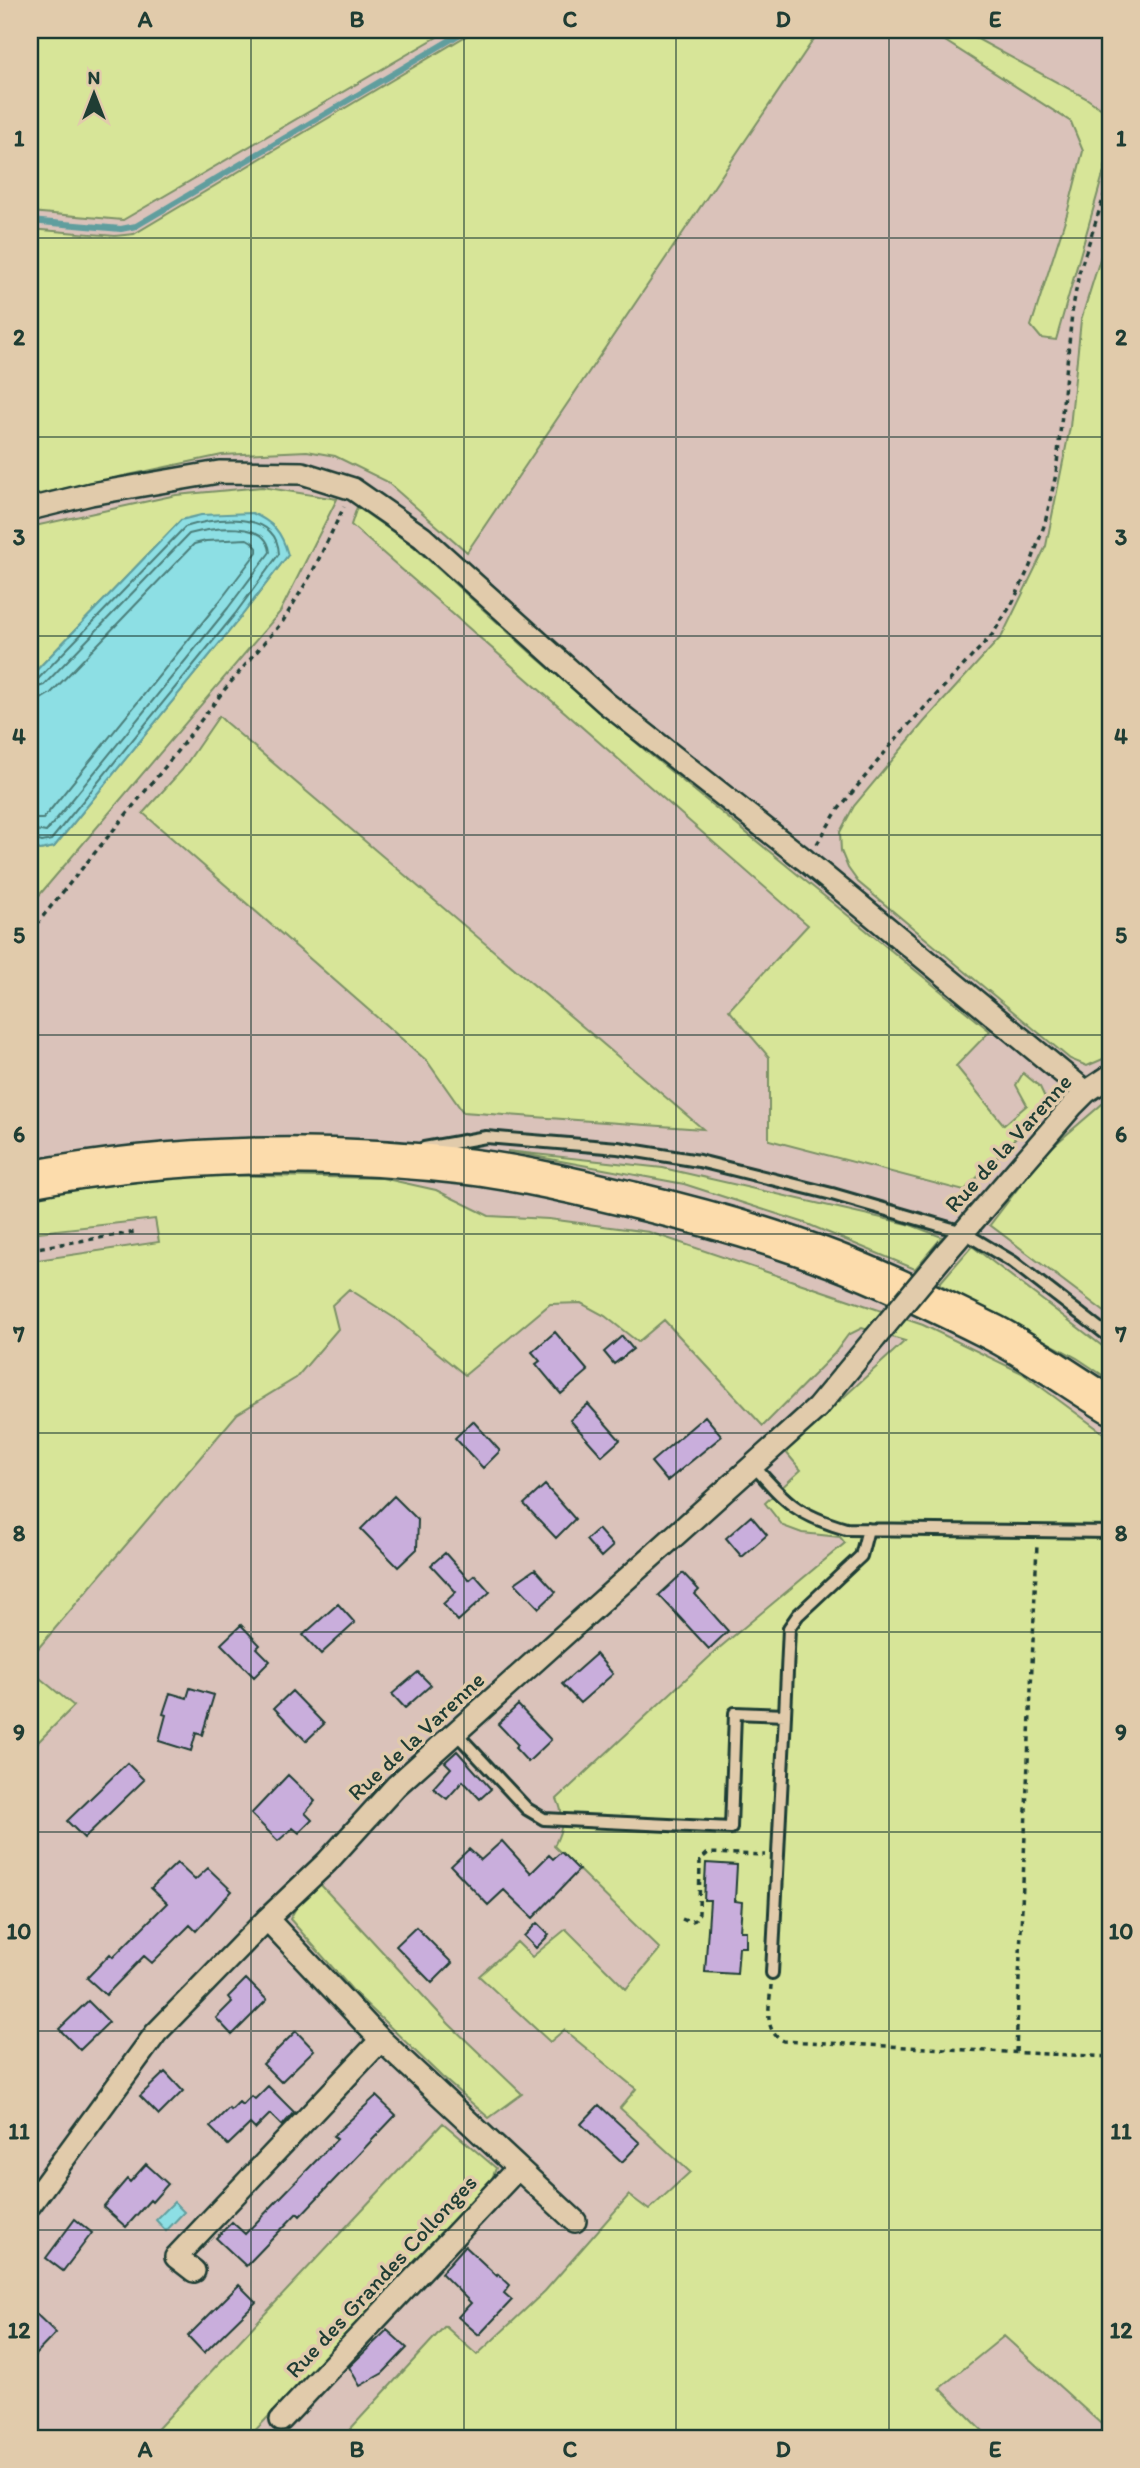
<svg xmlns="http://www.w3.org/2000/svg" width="1140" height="2468" font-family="Itim,sans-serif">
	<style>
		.green { fill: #d7e598; stroke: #7b9166; stroke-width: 2 }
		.water { fill: #8ddfe4; stroke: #619e9e; stroke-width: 2 }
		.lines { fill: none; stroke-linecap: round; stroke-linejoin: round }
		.shore { stroke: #4b7e7a; stroke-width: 2 }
		.stream { stroke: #619e9e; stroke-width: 6 }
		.building { fill: #c9aedc; stroke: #1f3d34; stroke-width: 2 }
		.service-casing { stroke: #1f3d34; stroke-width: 16 }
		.minor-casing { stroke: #1f3d34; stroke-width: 26 }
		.primary-casing { stroke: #1f3d34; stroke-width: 40 }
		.path { stroke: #1f3d34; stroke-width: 3.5; stroke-dasharray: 5 5; stroke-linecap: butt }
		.service { stroke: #e1cbab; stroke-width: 10 }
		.minor { stroke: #e1cbab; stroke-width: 21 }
		.primary { stroke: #fcdcac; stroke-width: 35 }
		.minor-bridge-casing { stroke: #1f3d34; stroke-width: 26; stroke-linecap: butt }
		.minor-bridge { stroke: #e1cbab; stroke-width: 21 }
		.grid { fill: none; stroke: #1f3d34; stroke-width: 2; stroke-opacity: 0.55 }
		.labels { text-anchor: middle; stroke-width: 7; stroke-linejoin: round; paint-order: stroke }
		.street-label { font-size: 23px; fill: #1f3d34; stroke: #e1cbab }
		.neatline { fill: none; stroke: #1f3d34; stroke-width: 2.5 }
		.grid-label { font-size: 23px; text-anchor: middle; font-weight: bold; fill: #1f3d34 }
	</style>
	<rect width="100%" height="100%" fill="#dac2ba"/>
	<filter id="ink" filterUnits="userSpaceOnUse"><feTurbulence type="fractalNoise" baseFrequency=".0143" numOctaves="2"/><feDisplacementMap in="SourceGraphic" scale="14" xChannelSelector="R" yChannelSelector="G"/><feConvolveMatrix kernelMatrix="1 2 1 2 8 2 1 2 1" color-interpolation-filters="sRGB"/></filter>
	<g filter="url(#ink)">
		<!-- green -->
		<path class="green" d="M30,30H449L123,220L30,212Z
			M476,30H820L467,552L386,481L335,456L307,451L222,455L30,496V229L115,236L134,234Z
			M928,30H961L1086,98L1109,114L1110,150L1056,340L1041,338L1031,326L1067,214L1083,151L1071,122Z
			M1110,227V1056L1087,1066L1070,1059L858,882L848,868L841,851L840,832L854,806L924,722L1002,636L1046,546L1070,427L1081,320Z
			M262,487L337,499L280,612L30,906V843L40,850L54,847L240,618L288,555L181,520L30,677V527L176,495Z
			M357,507L413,546L531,653L652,756L990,1031L956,1066L1004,1125L1027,1105L1016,1085L1023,1073L1040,1087L1048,1104L964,1191L769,1140V1057L729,1010L808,925L351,525Z
			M219,716L225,722L703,1129L463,1112L427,1061L143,813L182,770Z
			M1108,1099L1107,1109L1110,1112V1316L990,1225L1044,1154Z
			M507,1151L663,1168L908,1224L942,1237L915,1269L805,1223L684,1184Z
			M210,1175L382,1178L436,1190L489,1216L549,1219L649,1232L923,1325L1022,1373L1110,1438V2432L1004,2336L940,2388L990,2438H342L445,2326L477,2355L545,2291L629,2195L649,2210L690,2172L620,2108L636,2089L564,2030L550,2042L479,1976L517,1942L532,1957L566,1929L626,1989L660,1949L554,1846C563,1829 565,1816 557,1799L718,1649L845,1543L840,1537L802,1533L783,1526L765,1503L801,1470L785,1451L905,1341L862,1328L848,1335L834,1354L763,1426L664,1320L638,1342L605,1316L581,1303L550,1304L465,1375L396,1319L349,1289L332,1305L338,1329L296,1378L237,1414L30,1658V1261L159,1242L155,1219L30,1233V1197L90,1186Z
			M972,1246L1110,1352V1380L1077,1358L939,1284Z
			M30,1670L74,1706L30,1750Z
			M320,1884L449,2024L522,2094L489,2118L442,2077L354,1992L290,1919L297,1906Z
			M443,2123L496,2168L490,2184L248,2438H149Z"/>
		<!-- water -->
		<path class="water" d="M252,513C273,522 282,532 288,555L240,618L54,847L40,850L30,843V677L181,520L201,515Z
			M174,2202L184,2212L166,2231L156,2220Z"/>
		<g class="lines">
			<!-- shore -->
			<path class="shore" d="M30,681L38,679L185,527C215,518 277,509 279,554L235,614L51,840L42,842L30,838
				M30,690L44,685L189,534C211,528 267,519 270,552L228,608L46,832L30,829
				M30,701L41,699L51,693L194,544L206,541L247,539L252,542L257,548V552L219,602L43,819H30"/>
			<!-- stream -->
			<path class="stream" d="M30,221L121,229L136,226L467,30"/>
		</g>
		<!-- building -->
		<path class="building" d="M555,1332L588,1371L561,1394L536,1364L540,1361L532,1352Z
			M622,1336L633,1349L614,1364L604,1352Z
			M588,1404L620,1440L602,1456L570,1420Z
			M705,1416L722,1436L667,1481L651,1462Z
			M473,1421L500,1451L483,1468L455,1438Z
			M545,1485L575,1519L556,1538L524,1504Z
			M394,1496L418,1520L417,1549L398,1567L361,1529Z
			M751,1516L767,1535L742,1557L726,1538Z
			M598,1529L613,1546L601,1557L586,1540Z
			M445,1553L469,1580L475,1575L490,1592L458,1621L443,1604L456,1592L431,1565Z
			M535,1569L556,1592L539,1608L515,1583Z
			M683,1573L699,1590L695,1594L728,1631L709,1649L659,1595Z
			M338,1604L355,1623L321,1654L303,1635Z
			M241,1625L260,1645L257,1648L270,1661L254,1677L221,1644Z
			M596,1654L613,1674L580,1703L562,1684Z
			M418,1672L431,1685L405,1708L392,1694Z
			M190,1688L214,1695L202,1735L196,1733L191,1751L159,1741L166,1715L163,1714L170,1693L187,1698Z
			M292,1691L324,1724L306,1741L274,1708Z
			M518,1705L551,1740L528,1762L515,1748L518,1745L498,1724Z
			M457,1751L491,1789L480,1799L463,1781L447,1799L433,1788L451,1768L445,1762Z
			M127,1763L144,1780L84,1838L67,1821Z
			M288,1775L315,1801L305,1813L312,1820L299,1833L293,1828L278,1841L251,1814Z
			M502,1841L531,1873L549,1855L553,1859L561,1852L579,1870L533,1918L504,1890L488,1905L451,1866L469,1849L481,1860Z
			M177,1863L195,1880L208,1868L232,1891L196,1931L190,1925L152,1963L144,1956L106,1995L87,1978L110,1954L113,1957L167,1903L151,1888Z
			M706,1863L737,1865L735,1901L742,1902L740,1931H746V1947H739L737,1974L705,1972L710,1900H704Z
			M537,1923L549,1935L536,1948L524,1936Z
			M416,1927L452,1963L432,1983L396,1946Z
			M246,1979L267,2000L232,2035L216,2018L232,2002L228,1997Z
			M88,2001L109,2022L80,2050L59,2029Z
			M296,2031L314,2050L281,2082L263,2064Z
			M165,2072L183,2091L159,2115L140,2096Z
			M268,2086L294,2112L282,2126L270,2114L255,2129L250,2124L228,2145L210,2127L229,2108L231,2110L239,2102L242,2105L251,2096L255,2099Z
			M376,2096L396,2115L300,2216L297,2213L246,2266L216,2238L232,2222L245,2234L337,2139L333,2136Z
			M599,2105L640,2143L622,2162L581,2124Z
			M146,2164L168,2184L152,2202L150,2200L126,2227L103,2207L127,2179L130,2182Z
			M75,2219L92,2233L63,2271L46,2258Z
			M465,2246L497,2276L498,2274L510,2285L504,2293L512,2300L479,2335L458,2317L471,2303L441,2273Z
			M239,2285L256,2302L204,2353L188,2336Z
			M30,2308L56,2333L30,2360Z
			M387,2330L407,2348L383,2373L360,2386L349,2367Z"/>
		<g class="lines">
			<defs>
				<path id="service" d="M424,1148L486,1137L618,1148L699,1161L832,1194L963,1232L1013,1262L1110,1337
					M754,1466C786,1503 798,1515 846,1529L1110,1532
					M456,1733L527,1809L544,1819L731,1828L735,1713L785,1715L789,1628L798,1615L861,1556L868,1529
					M772,1973L785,1715"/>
				<path id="minor" d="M30,509L91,494L219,472L302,473L353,489L422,537L606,703L805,860L1086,1092
					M948,1250L1073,1105L1086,1092L1110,1076
					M267,1919L381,2040L575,2221
					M30,2205L156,2033L267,1919L327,1862L396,1786L817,1408L875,1338
					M194,2271L176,2257L381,2040
					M281,2420L518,2168"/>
				<path id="primary" d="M30,1179C174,1152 326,1149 471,1167C526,1174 579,1187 633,1200C701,1216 769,1235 834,1260C888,1281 942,1307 994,1333C1034,1354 1072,1382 1110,1405"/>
			</defs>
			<!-- service casing -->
			<use href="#service" class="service-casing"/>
			<!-- minor casing -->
			<use href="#minor" class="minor-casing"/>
			<!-- primary casing -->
			<use href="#primary" class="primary-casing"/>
			<!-- path -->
			<path class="path" d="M817,844L837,811L900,734L992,635L1013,602L1030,566L1045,523L1056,474L1072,313L1079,273L1110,178
				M30,932L165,767L225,689L283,621L312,573L344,507
				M30,1249L136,1232
				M682,1919L689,1922L695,1920L699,1913L700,1860L708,1853L765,1855
				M771,1985C770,2005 762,2032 784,2041L1110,2057
				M1016,2052L1037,1544"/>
			<!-- service -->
			<use href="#service" class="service"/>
			<!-- minor -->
			<use href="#minor" class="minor"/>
			<!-- primary -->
			<use href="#primary" class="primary"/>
			<defs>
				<path id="minor-bridge" d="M875,1338L948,1250"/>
			</defs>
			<!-- minor-bridge casing -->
			<use href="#minor-bridge" class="minor-bridge-casing"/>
			<!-- minor-bridge -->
			<use href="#minor-bridge" class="minor-bridge"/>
		</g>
	</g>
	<!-- grid -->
	<path class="grid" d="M251,30V2438M464,30V2438M676,30V2438M889,30V2438M30,238H1110M30,437H1110M30,636H1110M30,835H1110M30,1035H1110M30,1234H1110M30,1433H1110M30,1632H1110M30,1832H1110M30,2031H1110M30,2230H1110"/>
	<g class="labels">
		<!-- street labels -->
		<g class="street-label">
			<text transform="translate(1008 1143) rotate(-48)" y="8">Rue de la Varenne</text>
			<text transform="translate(416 1736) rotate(-43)" y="8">Rue de la Varenne</text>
			<text transform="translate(381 2276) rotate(-47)" y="8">Rue des Grandes Collonges</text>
		</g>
	</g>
	<!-- margin -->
	<rect width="1140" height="2468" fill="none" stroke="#e1cbab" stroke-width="77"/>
	<!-- north arrow -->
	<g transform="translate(94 94)" stroke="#e1cbab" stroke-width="5" paint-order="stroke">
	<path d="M0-5L12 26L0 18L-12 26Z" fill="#1f3d34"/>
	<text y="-10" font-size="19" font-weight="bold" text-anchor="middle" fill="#1f3d34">N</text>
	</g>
	<rect x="38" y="38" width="1064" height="2392" class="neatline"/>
	<g class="grid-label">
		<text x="145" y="27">A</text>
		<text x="357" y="27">B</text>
		<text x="570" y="27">C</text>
		<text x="783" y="27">D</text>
		<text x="995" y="27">E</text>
		<text x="19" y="146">1</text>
		<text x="1121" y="146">1</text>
		<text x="19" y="345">2</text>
		<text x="1121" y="345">2</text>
		<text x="19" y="545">3</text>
		<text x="1121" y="545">3</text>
		<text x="19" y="744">4</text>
		<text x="1121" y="744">4</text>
		<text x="19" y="943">5</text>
		<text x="1121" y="943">5</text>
		<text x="19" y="1142">6</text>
		<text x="1121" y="1142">6</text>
		<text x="19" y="1342">7</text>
		<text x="1121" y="1342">7</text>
		<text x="19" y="1541">8</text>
		<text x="1121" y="1541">8</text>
		<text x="19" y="1740">9</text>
		<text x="1121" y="1740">9</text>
		<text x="19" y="1939">10</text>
		<text x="1121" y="1939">10</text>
		<text x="19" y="2139">11</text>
		<text x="1121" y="2139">11</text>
		<text x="19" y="2338">12</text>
		<text x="1121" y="2338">12</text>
		<text x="145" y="2457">A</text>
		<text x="357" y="2457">B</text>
		<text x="570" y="2457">C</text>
		<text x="783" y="2457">D</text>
		<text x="995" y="2457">E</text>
	</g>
</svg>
